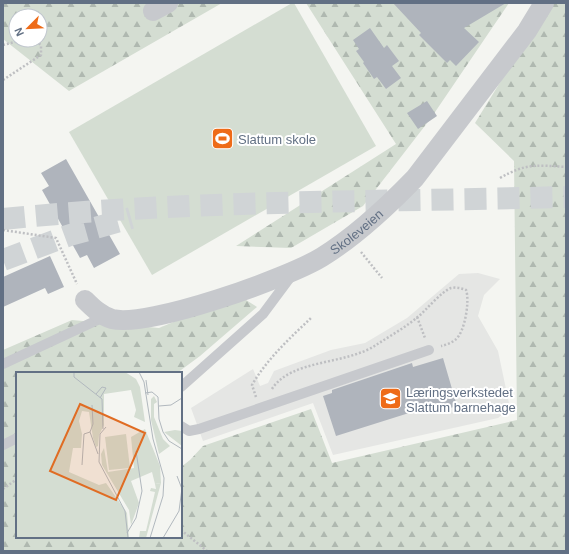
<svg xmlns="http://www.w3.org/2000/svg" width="569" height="554" font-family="Helvetica,sans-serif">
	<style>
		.built { fill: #e5e6e4 }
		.forest { fill: url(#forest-firs); fill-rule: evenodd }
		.pitch { fill: #d4ddd2 }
		.building { fill: #afb4bc }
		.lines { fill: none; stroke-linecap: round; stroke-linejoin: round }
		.highway-tunnel { stroke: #d0d4d6; stroke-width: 22; stroke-dasharray: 22 11; stroke-linecap: butt }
		.path { stroke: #bebfc2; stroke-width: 2.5; stroke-dasharray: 2 2; stroke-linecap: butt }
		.lane { stroke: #c7c9cd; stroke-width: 10 }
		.street { stroke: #c7c9cd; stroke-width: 20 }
		.labels { text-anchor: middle; stroke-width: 4; stroke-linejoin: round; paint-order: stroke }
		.poi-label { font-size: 13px; fill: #627084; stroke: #fff; text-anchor: start }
		.street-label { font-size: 13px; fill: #627084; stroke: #fff }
		.inset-road { fill: none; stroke: #b1b8be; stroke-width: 1 }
		.view { fill: #e06c23; fill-opacity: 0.15; stroke: #e06c23; stroke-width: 2 }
		.inset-edge { fill: none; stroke: #627084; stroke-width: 2 }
	</style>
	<defs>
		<pattern id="forest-firs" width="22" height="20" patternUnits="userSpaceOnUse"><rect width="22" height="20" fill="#d4ddd2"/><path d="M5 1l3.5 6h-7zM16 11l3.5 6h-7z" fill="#afb8b0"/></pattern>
	</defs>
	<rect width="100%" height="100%" fill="#f4f5f1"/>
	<!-- built -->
	<path class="built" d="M478,273L500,279L484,295L478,316L498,351L510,408L498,418L333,455L313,403L203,441L191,408L253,369L260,386L268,383L274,371L331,350L365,343L407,318L459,274Z"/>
	<!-- forest -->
	<path class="forest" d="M3,3H222L69,91L3,39ZM16,16H40V40H16Z
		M306,3H509L431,118L363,206L291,248L236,246L396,144Z
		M549,3H566V551H3V350L72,320L159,328L238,295L257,307L200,356L177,373H17V537H181V467L190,460L203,446L311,409L332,463L517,420L514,161L475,123Z"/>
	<!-- pitch -->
	<path class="pitch" d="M292,3H294L376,146L152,275L69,132Z"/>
	<!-- building -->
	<path class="building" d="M393,3H506L464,28L479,42L456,66L450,60L447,63L419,35L421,33Z
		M370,28L384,48L387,45L399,61L392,66L401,78L386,89L377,77L374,79L363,63L364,62L356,51L359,49L353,40Z
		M427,101L437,116L418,129L407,113Z
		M66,159L120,254L94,268L87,255L80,258L42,190L49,186L41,173Z
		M50,256L64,287L48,294L45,288L3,307V277Z
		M443,358L457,406L430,414L428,407L336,436L323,396L332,393V390L412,363L413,367Z"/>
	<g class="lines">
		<!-- highway-tunnel -->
		<path class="highway-tunnel" d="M3,219C190,200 379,202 566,197
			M3,260L70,235L131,218"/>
		<!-- path -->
		<path class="path" d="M3,45L22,40
			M3,80L41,55V46L37,40
			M500,178C526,163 537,165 566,167
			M3,230L56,238L77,284
			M361,252L382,278
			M417,317L425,338
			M272,389C291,359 346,365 376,345C390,336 406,327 419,316C427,309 441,292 451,288C456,287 461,288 466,290C470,300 465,333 455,340C451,343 446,345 441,346
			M256,397L252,385C267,359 290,338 311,318
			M3,489L17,479
			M181,530L207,551"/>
		<!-- lane -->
		<path class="lane" d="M3,364L106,316
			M181,387L263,314L292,275
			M181,426L189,431L199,429L429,350
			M3,445L17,438"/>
		<!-- street -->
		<g class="street">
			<path d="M153,11L168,3"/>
			<path id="s1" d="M85,300C93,308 100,315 112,319C148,328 288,278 322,257C356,236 387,207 415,178L527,31L544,3"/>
		</g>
	</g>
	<!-- icons -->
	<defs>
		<symbol id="stadium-square" viewBox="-11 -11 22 22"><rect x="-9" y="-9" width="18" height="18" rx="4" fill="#ee6b18" stroke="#fff"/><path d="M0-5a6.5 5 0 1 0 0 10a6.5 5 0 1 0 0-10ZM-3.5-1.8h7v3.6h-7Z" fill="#fff"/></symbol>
		<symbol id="school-square" viewBox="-11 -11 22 22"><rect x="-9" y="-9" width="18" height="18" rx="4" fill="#ee6b18" stroke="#fff"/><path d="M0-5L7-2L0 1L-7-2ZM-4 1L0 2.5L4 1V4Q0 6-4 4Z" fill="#fff"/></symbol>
	</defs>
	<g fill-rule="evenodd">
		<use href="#stadium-square" x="210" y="126" width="25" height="25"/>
		<use href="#school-square" x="378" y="386" width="25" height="25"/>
	</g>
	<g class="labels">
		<!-- poi labels -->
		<g class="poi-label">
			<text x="238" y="144">Slattum skole</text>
			<text x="406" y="397">Læringsverkstedet<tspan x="406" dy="15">Slattum barnehage</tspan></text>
		</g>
		<!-- street labels -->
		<g class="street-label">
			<text dy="5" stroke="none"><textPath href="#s1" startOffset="297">Skoleveien</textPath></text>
		</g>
	</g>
	<!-- overview -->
	<g transform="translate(16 372)">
		<rect width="166" height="166" fill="#f4f5f1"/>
		<path d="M138,24L141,30L138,32V45L147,67L154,74L143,82L135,48V27ZM166,59V74L148,60L159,58ZM145,111L130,166H123L124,159H130L139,120L134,119L135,116L140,117L139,112Z" fill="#d4ddd2"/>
		<path d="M0,0H109L120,7L124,15L129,50L118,45L120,38L115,18L88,22V53L83,63L82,74L80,75L77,66L73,40L66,39L63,49L66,62L65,76H57L53,100L83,113L90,111L111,141L113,166H0ZM129,57L144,94L145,111L139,112L136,100L115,109L123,131L115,153L113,138L86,93L85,82L88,76L92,100L118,96L115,65Z" fill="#d4ddd2"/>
		<path d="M110,62L114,96L93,98L89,65Z" fill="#d4ddd2"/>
		<path class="inset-road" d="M58,0V5L86,27L87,57M123,0L128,10L137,67L148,106L147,124L134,166M130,8L132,23M129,21L136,20L142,25L143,47L147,60L153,69L166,77M80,22L86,15L90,16L84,26M76,33L77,52L74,60L82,82M143,34L155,33L166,26M90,55L84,62L83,90L109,139L112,166M66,93L68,62L74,60M161,104L166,117M111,161L120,146L126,119L120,79M147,166L163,139L166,116"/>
		<path class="view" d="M64,32L129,61L100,128L34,99Z"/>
		<rect width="166" height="166" class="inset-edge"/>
	</g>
	<!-- border -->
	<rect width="569" height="554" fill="none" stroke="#627084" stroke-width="8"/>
	<!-- north arrow -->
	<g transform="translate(28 28) rotate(246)"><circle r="19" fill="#ffffff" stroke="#c0c6ce"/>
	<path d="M0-3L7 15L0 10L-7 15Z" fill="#ee6b18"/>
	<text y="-6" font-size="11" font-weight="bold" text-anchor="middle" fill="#627084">N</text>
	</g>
</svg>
